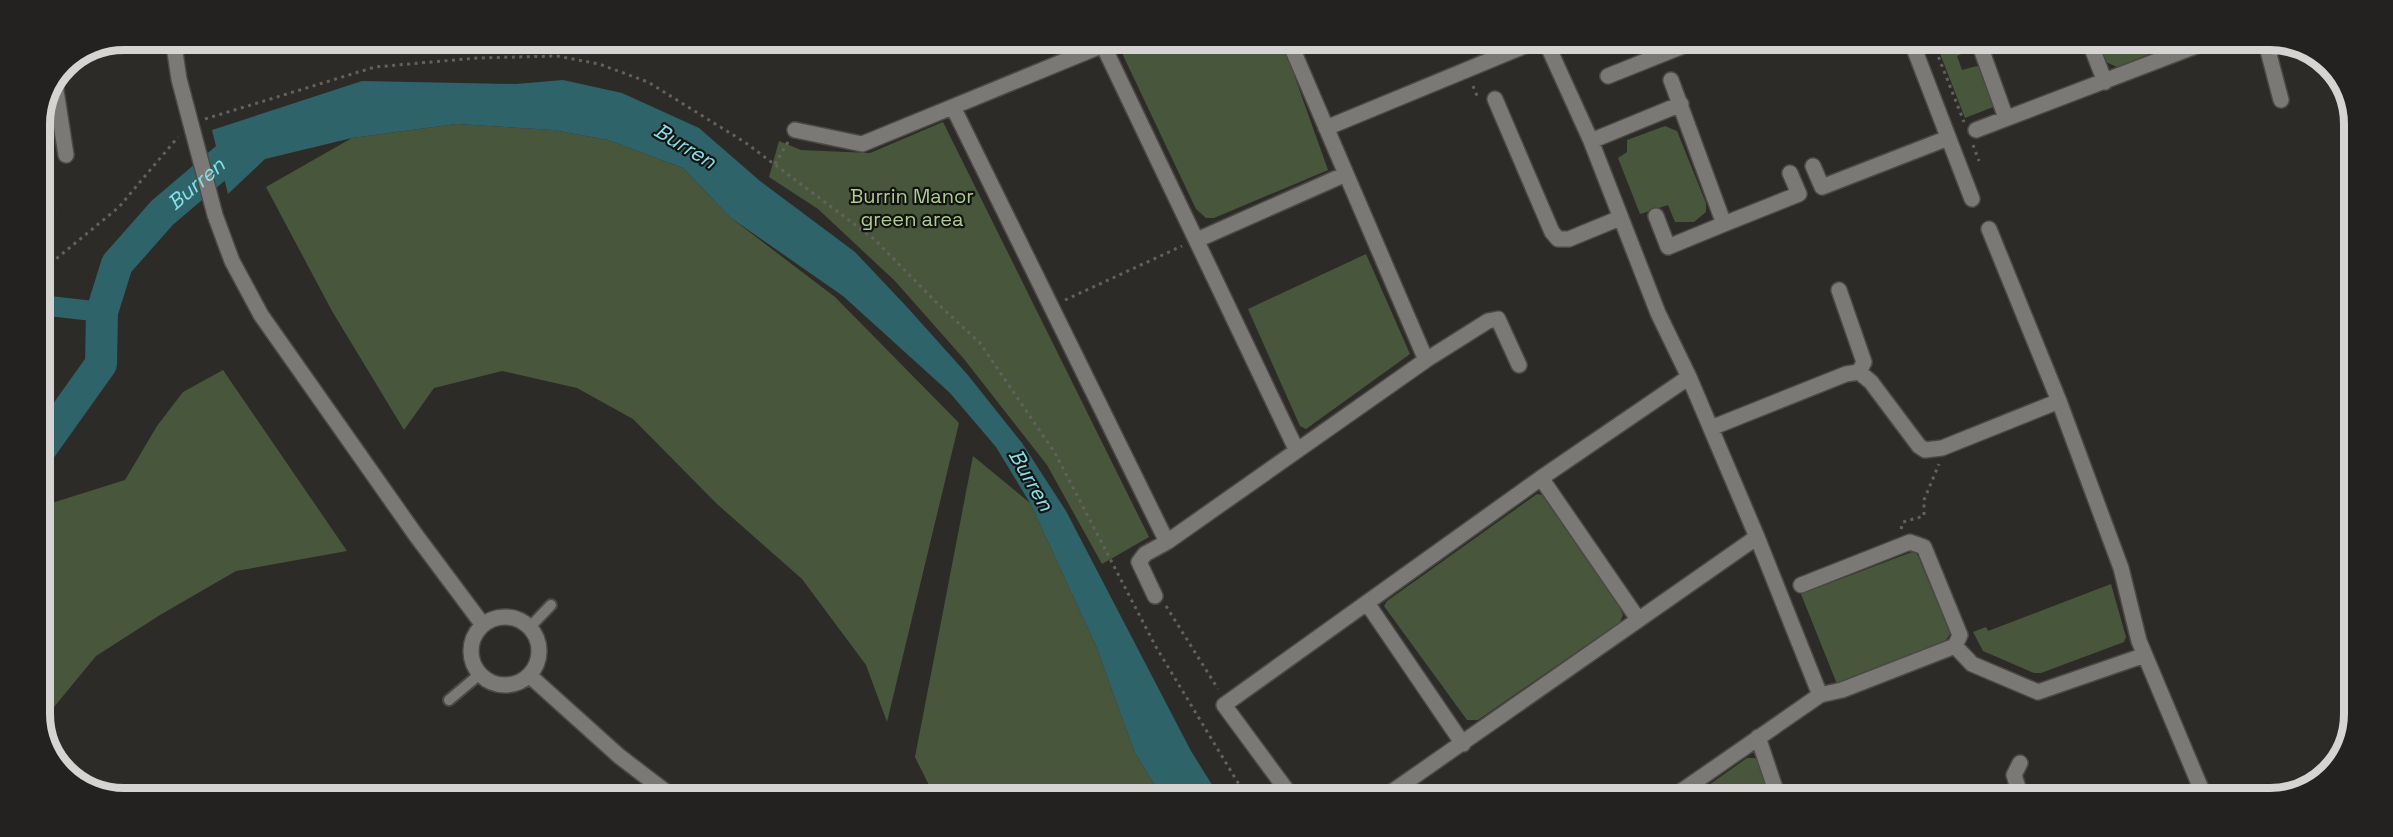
<svg xmlns="http://www.w3.org/2000/svg" width="2393" height="837" font-family="'Space Grotesk',sans-serif">
	<style>
		.green { fill: #48573b }
		.water { fill: #2e6369 }
		.lines { fill: none; stroke-linecap: round; stroke-linejoin: round }
		.canal { stroke: #2e6369; stroke-width: 20 }
		.river { stroke: #2e6369; stroke-width: 32 }
		.service-casing { stroke: #4b4946; stroke-width: 14 }
		.minor-casing { stroke: #4b4946; stroke-width: 18 }
		.path { stroke: #63615e; stroke-width: 3; stroke-dasharray: 3 4.5; stroke-linecap: butt }
		.service { stroke: #7b7975; stroke-width: 10 }
		.minor { stroke: #7b7975; stroke-width: 15 }
		.labels { text-anchor: middle; stroke-width: 4.5; stroke-linejoin: round; paint-order: stroke }
		.park-label { font-size: 20px; fill: #accc91; stroke: #141312 }
		.water-label { font-size: 21px; font-style: italic; fill: #86e0e9; stroke: #141312 }
		.rim { fill: none; stroke: #d6d4d2; stroke-width: 8 }
	</style>
	<rect width="100%" height="100%" fill="#2d2b27"/>
	<!-- green -->
	<path class="green" d="M1127,41H1282L1328,170L1214,218H1206L1196,209L1121,51L1123,43Z
		M1936,43H1972L1969,51L1957,56L1962,70L1977,66L1981,69L1995,104L1993,107L1965,118Z
		M2103,43H2177L2117,67L2106,62L2101,47Z
		M943,122L1149,537L1102,564L1047,465L964,359L895,281L818,209L769,177L779,141L801,150L870,153Z
		M456,124L553,130L608,140L683,168L731,218L835,297L959,423L887,722L866,665L802,579L717,504L633,419L577,388L502,371L434,388L404,430L332,311L266,187L352,138Z
		M1665,126L1677,131L1706,203V212L1694,222H1675L1668,205L1640,214L1618,158L1627,152V140Z
		M1366,254L1410,354L1306,429L1300,426L1248,309Z
		M223,370L347,551L236,571L160,615L96,656L49,713L46,738L39,720V507L125,480L157,426L183,392Z
		M973,456L1030,503L1096,646L1134,751L1161,796L934,795L915,757Z
		M1537,494L1542,495L1619,606L1623,615L1620,622L1478,720H1467L1384,606L1387,601Z
		M1912,552L1917,554L1936,599L1946,611L1950,634L1946,640L1837,684L1801,594Z
		M2111,584L2126,637L2124,642L2041,673H2034L1983,651L1973,632L1986,627L1988,631Z
		M1747,758H1755L1759,762L1770,797H1692Z"/>
	<!-- water -->
	<path class="water" d="M563,80L622,93L699,128L760,181L855,252L906,306L967,374L1022,443L1066,511L1191,751L1219,796H1161L1134,751L1096,646L1030,503L996,447L950,393L843,296L731,218L683,168L608,140L553,130L456,124L352,138L265,159L228,194L212,130L362,81L516,84Z"/>
	<g class="lines">
		<!-- canal -->
		<path class="canal" d="M39,308L49,306L102,312"/>
		<!-- river -->
		<path class="river" id="s1" d="M39,451L101,364L102,312L117,264L162,213L242,145L255,140"/>
		<defs>
			<path id="service" d="M529,628L551,605
				M449,700L480,674"/>
			<path id="minor" d="M173,39L179,79L215,215L232,261L261,315L415,534L483,625
				M1289,41L1426,360
				M1546,42L1591,141L1658,313L1689,377L1757,537L1820,695
				M1912,43L1972,199
				M1979,43L2006,118
				M2090,43L2105,82
				M2266,43L2281,100
				M1103,45L1296,449
				M1608,76L1693,42
				M55,84L66,155
				M1495,99L1552,232L1558,239H1569L1620,218
				M953,107L1167,542
				M1326,128L1534,42
				M795,130L862,144L1113,41
				M1976,130L2196,46L2197,43
				M1591,141L1681,104
				M1813,166L1822,187L1948,138
				M1656,216L1668,247L1724,224L1671,80
				M1724,224L1799,194L1790,173
				M1989,229L2059,401L2121,568L2139,641L2205,798
				M1197,240L1346,174
				M1839,290L1864,362L1859,372
				M1711,428L1846,374L1859,372L1871,382L1919,446L1925,450L1942,448L2059,401
				M1541,478L1638,619
				M1155,596L1139,562L1145,554L1167,542L1426,360L1488,321L1498,319L1519,365
				M1367,603L1463,744
				M471 651a34 34 0 1 1 68 0a34 34 0 1 1-68 0Z
				M1955,646L1972,664L2038,692L2145,655
				M529,675L619,756L670,795
				M1758,737L1778,797
				M2020,763L2014,775L2021,797
				M1291,796L1224,705L1541,478L1689,377
				M1386,796L1757,537
				M1673,797L1820,695L1842,690L1955,646L1960,635L1924,547L1910,542L1801,585"/>
		</defs>
		<!-- service casing -->
		<use href="#service" class="service-casing"/>
		<!-- minor casing -->
		<use href="#minor" class="minor-casing"/>
		<!-- path -->
		<path class="path" d="M1458,42L1462,54
			M1933,43L1964,122
			M1473,86L1478,98
			M205,119L375,67L477,58L557,56L599,64L648,82L746,143L874,239L939,305L980,343L1055,453L1156,647L1246,796
			M1973,145L1979,161
			M775,164L788,142
			M39,199L56,214
			M39,273L119,207L178,137
			M1065,300L1182,246
			M1901,529L1903,522L1924,516V500L1939,464
			M1166,606L1218,689"/>
		<!-- service -->
		<use href="#service" class="service"/>
		<!-- minor -->
		<use href="#minor" class="minor"/>
	</g>
	<g class="labels">
		<!-- park labels -->
		<g class="park-label">
			<text x="912" y="203">Burrin Manor<tspan x="912" dy="23">green area</tspan></text>
		</g>
		<!-- water labels -->
		<g class="water-label">
			<text transform="translate(685 146) rotate(31)" y="7">Burren</text>
			<text dy="7" stroke="none"><textPath href="#s1" startOffset="322">Burren</textPath></text>
			<text transform="translate(1031 480) rotate(60)" y="7">Burren</text>
		</g>
	</g>
	<!-- crop -->
	<path d="M0 0H2393V837H0ZM124 50H2270A74 74 0 0 1 2344 124V714A74 74 0 0 1 2270 788H124A74 74 0 0 1 50 714V124A74 74 0 0 1 124 50Z" fill="#242221" fill-rule="evenodd"/>
	<path class="rim" d="M124 50H2270A74 74 0 0 1 2344 124V714A74 74 0 0 1 2270 788H124A74 74 0 0 1 50 714V124A74 74 0 0 1 124 50Z"/>
</svg>
